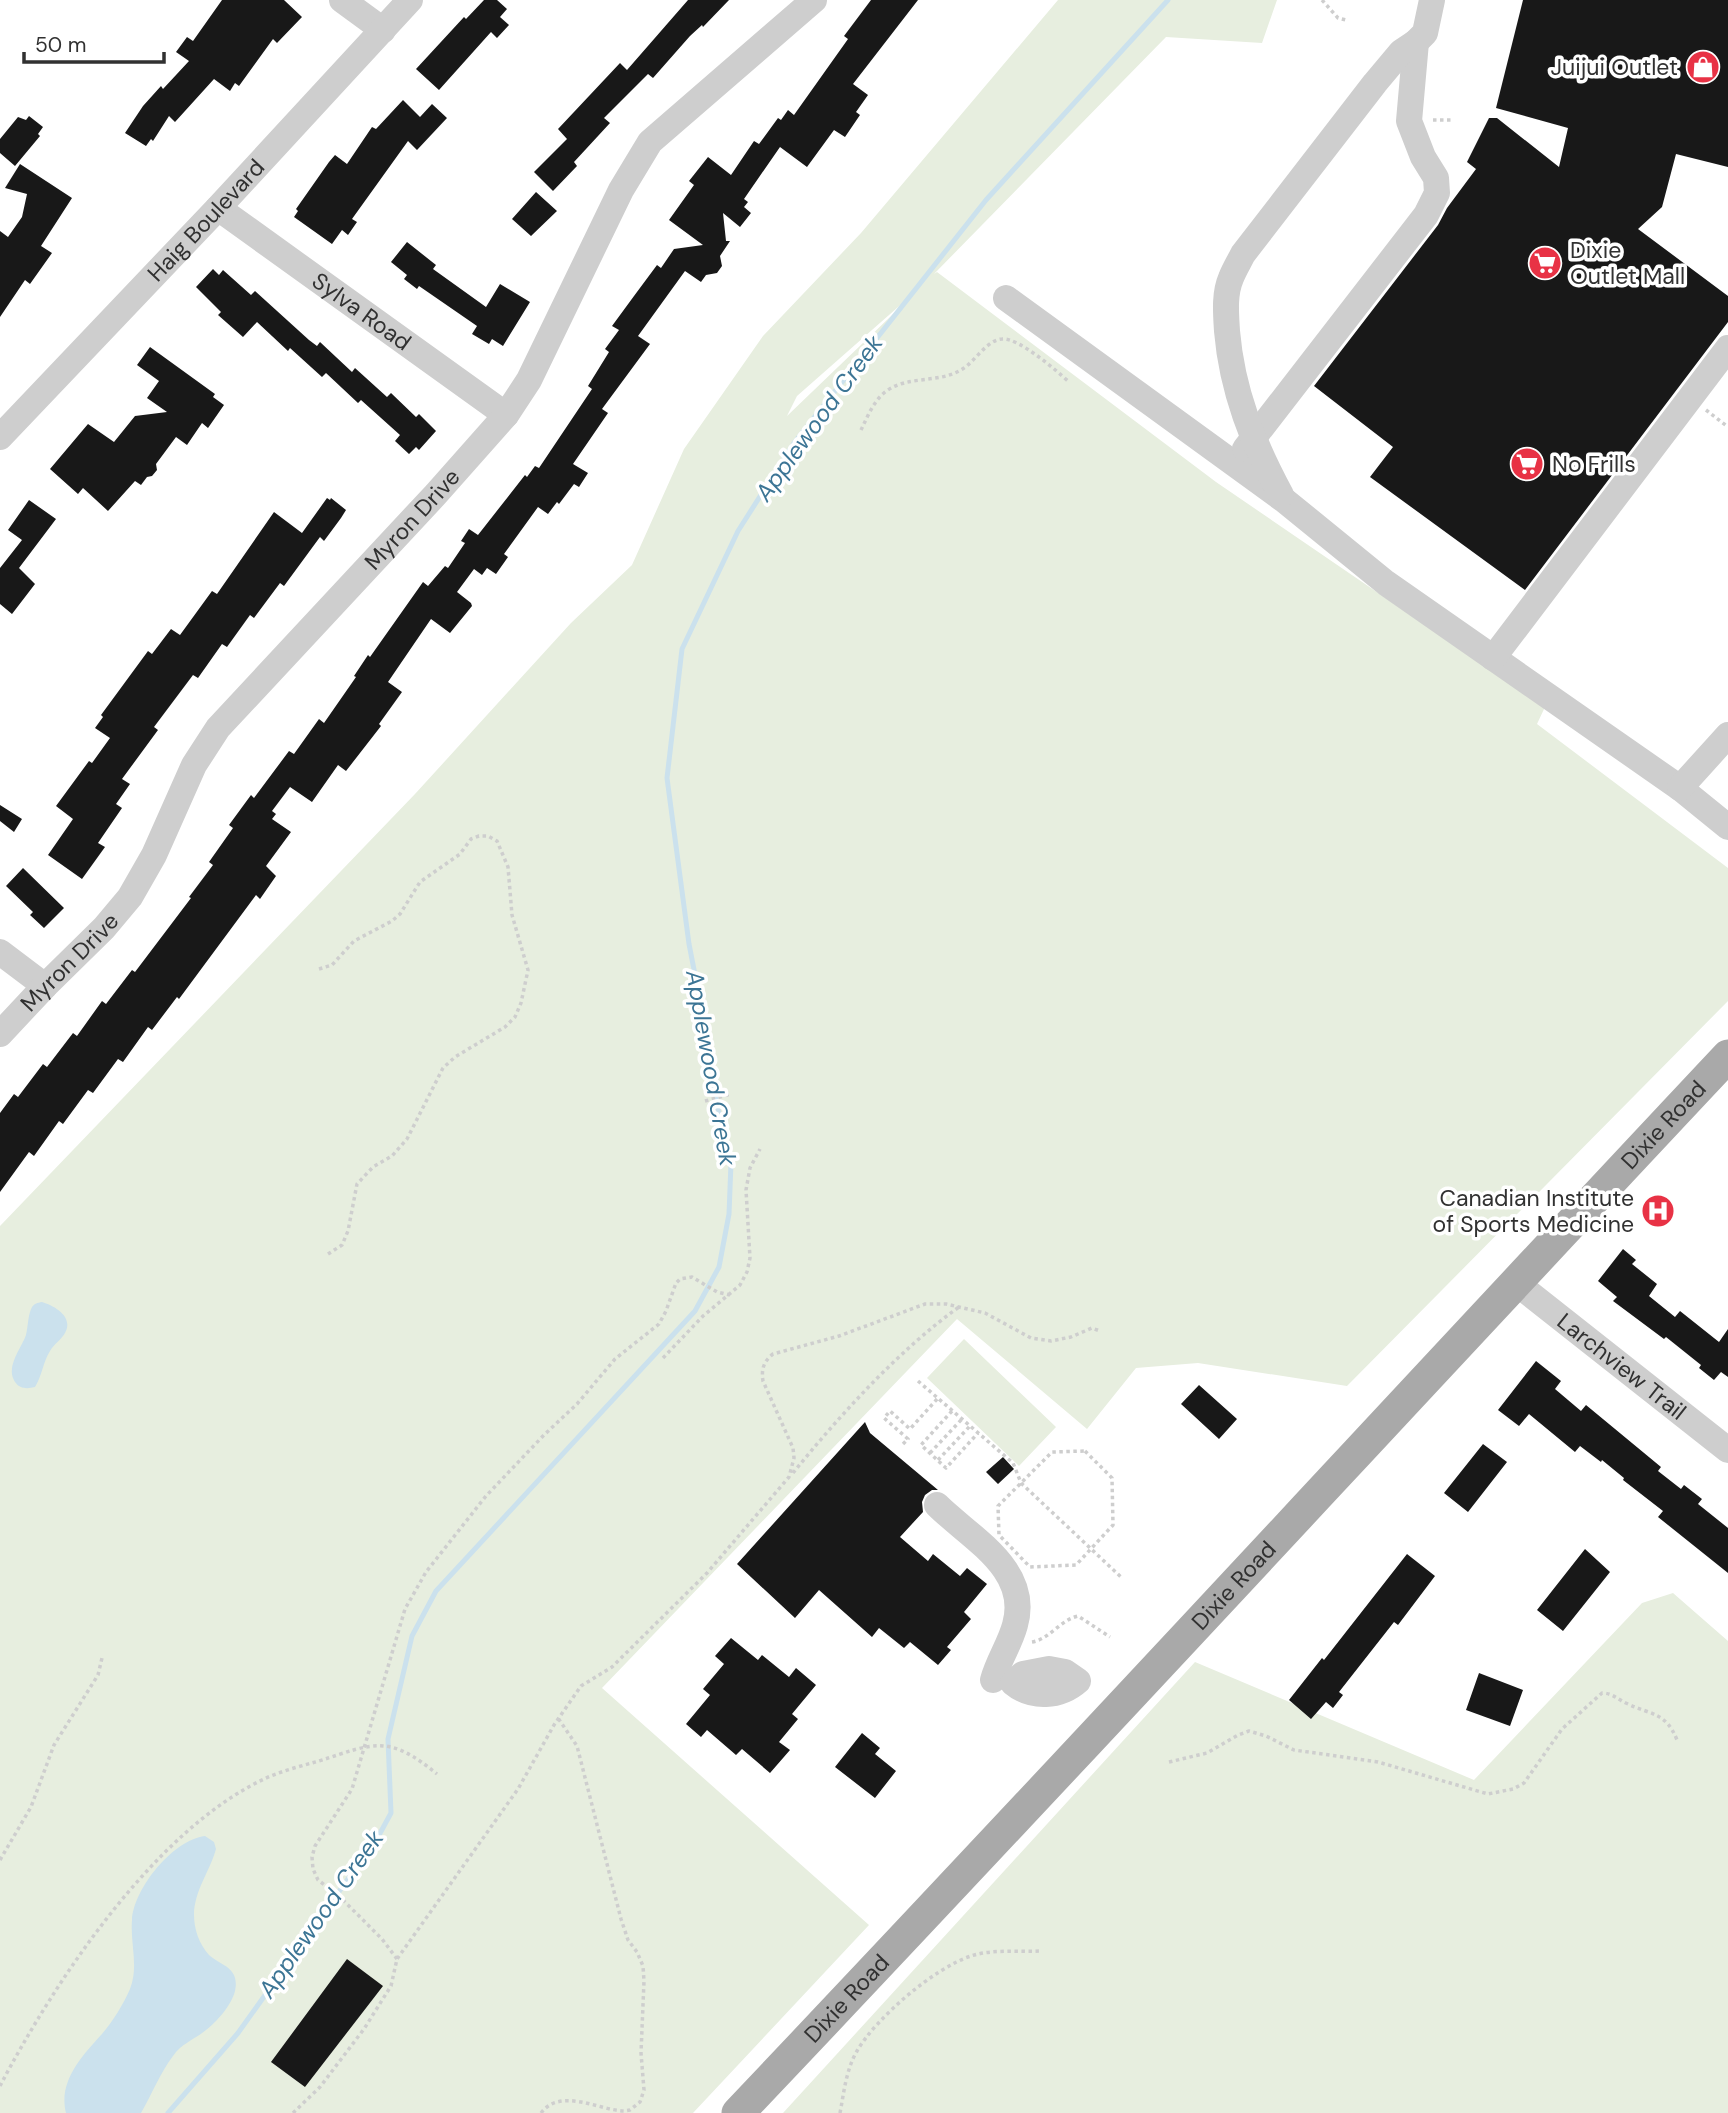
<svg xmlns="http://www.w3.org/2000/svg" width="1728" height="2113" font-family="'DM Sans',sans-serif">
	<style>
		.green { fill: #e7eedf; fill-rule: evenodd }
		.water { fill: #cbe1ed }
		.lines { fill: none; stroke-linecap: round; stroke-linejoin: round }
		.stream { stroke: #cbe1ed; stroke-width: 5 }
		.building { fill: #181818 }
		.path { stroke: #cecece; stroke-width: 3.5; stroke-dasharray: 3.5 3.5; stroke-linecap: butt }
		.minor { stroke: #cecece; stroke-width: 26 }
		.major { stroke: #a9a9a9; stroke-width: 33 }
		.labels { text-anchor: middle; stroke-width: 7; stroke-linejoin: round; paint-order: stroke }
		.poi-label { font-size: 23px; fill: #313131; stroke: #fff; text-anchor: end }
		.street-label { font-size: 23px; fill: #313131; stroke: #fff }
		.water-label { font-size: 24px; font-style: italic; fill: #3c7595; stroke: #fff }
	</style>
	<rect width="100%" height="100%" fill="#fff"/>
	<!-- green -->
	<path class="green" d="M1058,0H1277L1262,43L1166,37L934,274L937,272L1216,482L1545,707L1537,724L1728,868V1001L1347,1386L1198,1363L1136,1368L1087,1429L957,1319L602,1688L869,1925L693,2113H0V1226L415,794L571,623L632,565L684,449L763,336L861,233ZM914,293H915L787,416L797,396Z
		M964,1339L1056,1427L1019,1466L927,1378Z
		M1673,1593L1728,1641V2113H783L1195,1662L1474,1780L1642,1603Z"/>
	<!-- water -->
	<path class="water" d="M42,1302C55,1306 74,1317 65,1333C61,1340 54,1344 50,1351C43,1362 42,1376 35,1387C27,1389 20,1389 15,1382C5,1367 21,1349 26,1335C28,1327 28,1314 32,1307C35,1303 37,1303 42,1302Z
		M205,1836L214,1842L216,1849C210,1871 194,1891 194,1915C194,1929 199,1944 209,1955C221,1966 240,1967 235,1991C232,2004 217,2022 206,2030C194,2040 182,2043 173,2056C160,2073 152,2094 141,2113H66C58,2081 82,2056 102,2034C113,2021 123,2005 130,1989C139,1966 130,1944 132,1920C134,1888 173,1840 205,1836Z"/>
	<g class="lines">
		<!-- stream -->
		<path class="stream" d="M168,2113L238,2033L378,1837L391,1813L388,1739L412,1636L436,1591L695,1311L719,1267L729,1214L731,1163L717,1105L706,1031L689,944L667,778L682,649L738,531L794,443L986,200L1168,0"/>
	</g>
	<!-- building -->
	<path class="building" d="M222,0H284L302,17L277,43L273,39L239,86L235,83L230,91L214,79L175,122L169,116L153,141L151,139L146,146L125,133L143,106L161,86L163,89L189,61L176,52L187,37L193,41Z
		M484,0H497L507,9L500,17L509,25L497,38L491,32L439,90L416,69L464,17L466,19Z
		M688,0H729L703,27L702,25L690,36L653,78L648,74L604,118L610,123L574,162L577,166L553,191L534,172L567,139L558,129L620,63L627,70Z
		M871,0H918L853,84L868,95L856,112L860,115L845,137L834,130L807,167L780,147L744,199L748,202L744,207L751,213L740,227L723,213L726,241H730L720,256L722,266L717,273L706,275L701,282L685,271L638,336L650,344L602,409L608,413L573,464L588,473L579,487L574,484L559,504L557,502L548,514L538,507L504,554L508,557L496,574L487,568L482,575L474,569L457,592L471,603L472,606L450,633L431,619L388,682L402,692L379,724L381,726L346,771L338,765L312,802L290,787L272,811L276,814L272,819L291,832L266,866L276,876L260,899L256,895L179,999L177,997L152,1030L148,1027L123,1062L118,1059L93,1093L88,1090L63,1124L59,1121L34,1156L29,1152L0,1192V1113L14,1094L18,1097L43,1064L47,1067L73,1033L77,1036L102,1001L106,1004L132,970L135,972L191,898L189,897L213,865L209,862L233,828L229,825L251,795L254,798L289,751L294,754L319,719L324,723L356,677L354,676L368,655L370,657L423,582L428,586L445,566L448,568L465,543L461,541L469,529L478,535L525,475L527,477L535,466L539,468L592,389L588,386L609,352L605,349L619,330L612,326L634,296L657,265L661,268L674,249L703,245L669,220L694,185L689,181L708,157L731,175L754,141L759,144L778,118L781,120L788,110L794,115L848,39L844,36Z
		M1523,0H1728V167L1676,154L1662,207L1638,229L1728,296V322L1525,590L1370,477L1393,447L1314,386L1438,225L1447,208L1476,169L1467,162L1489,118H1497L1559,167L1568,128L1496,108Z
		M403,100L420,117L432,104L447,118L417,150L408,141L352,219L357,222L348,235L342,230L332,244L294,217L298,211L296,209L329,162L335,155L347,164L372,127L376,129Z
		M29,116L43,127L38,134L40,136L15,166L0,153V139L18,117L26,120Z
		M20,164L72,198L41,246L52,253L30,284L25,280L0,317V231L8,237L22,217L27,194L5,188Z
		M536,192L557,211L531,236L512,219Z
		M407,242L436,265L433,269L486,307L500,284L530,302L503,346L492,339L489,344L472,334L477,326L419,286L417,289L404,279L407,275L391,262Z
		M213,269L219,275L223,270L251,295L255,291L309,340L317,346L320,342L352,372L355,368L387,397L391,393L416,417L419,414L436,431L419,450L416,447L409,454L395,441L400,435L361,400L358,403L326,373L322,377L290,348L288,351L257,322L243,337L218,315L221,312L196,287Z
		M150,347L215,394L213,397L224,405L208,428L202,423L187,445L176,437L156,464L157,470L152,476L147,477L141,485L135,481L108,511L83,488L78,494L50,469L88,424L114,442L135,416L167,412L147,398L159,381L137,365Z
		M327,498L330,500L331,498L346,510L341,518L324,541L320,537L284,586L280,583L254,618L250,615L227,647L222,644L198,678L193,675L154,727L158,730L122,779L130,784L116,804L122,808L98,843L105,847L82,879L48,855L73,819L56,806L89,761L92,763L110,738L95,728L103,717L101,715L148,651L152,654L171,629L180,635L212,591L217,594L274,512L302,533Z
		M29,500L56,519L19,568L35,584L12,614L0,604V568L22,540L8,530Z
		M0,805L22,819L14,832L0,821Z
		M23,868L64,908L44,928L30,915L33,912L6,886Z
		M1623,1249L1636,1260L1632,1264L1657,1284L1649,1296L1675,1317L1680,1311L1719,1342L1728,1329V1377L1721,1372L1714,1380L1699,1368L1701,1365L1666,1337L1664,1339L1613,1301L1617,1297L1598,1281Z
		M1536,1361L1561,1381L1555,1389L1581,1411L1586,1405L1661,1467L1658,1471L1681,1489L1684,1485L1702,1499L1698,1504L1728,1528V1573L1658,1517L1663,1511L1623,1480L1624,1478L1602,1460L1601,1462L1580,1446L1575,1452L1529,1414L1519,1426L1498,1410Z
		M1199,1385L1237,1419L1219,1439L1181,1404Z
		M865,1422L870,1433L938,1490H932L925,1495L922,1502L923,1512L900,1537L928,1561L933,1554L960,1576L967,1568L987,1584L964,1612L971,1619L947,1647L951,1650L938,1665L910,1642L904,1648L879,1628L872,1637L819,1590L795,1618L737,1564Z
		M1483,1444L1507,1462L1468,1512L1444,1493Z
		M1003,1457L1014,1469L998,1484L986,1472Z
		M1585,1549L1610,1572L1563,1631L1537,1610Z
		M1407,1554L1435,1576L1398,1625L1394,1622L1339,1692L1343,1695L1333,1708L1326,1702L1311,1719L1289,1700L1322,1658L1324,1660Z
		M731,1638L758,1660L762,1655L789,1677L796,1668L816,1685L792,1714L798,1719L779,1742L790,1750L770,1773L742,1749L736,1755L707,1730L701,1737L686,1724L710,1695L703,1689L724,1664L715,1656Z
		M1479,1673L1523,1690L1510,1726L1466,1710Z
		M862,1733L880,1748L875,1754L896,1771L875,1798L835,1767Z
		M347,1959L383,1986L305,2087L271,2062Z"/>
	<g class="lines">
		<!-- path -->
		<path class="path" d="M1322,0L1338,18L1346,20
			M1433,120H1452
			M1706,410L1728,427
			M861,430C868,416 874,399 888,390C910,375 941,384 964,368C976,360 987,340 1002,339C1018,337 1057,371 1069,382
			M319,969L332,965L354,941L392,921L400,914L420,882L460,854L471,839L479,836H488L497,841L508,867L512,915L528,970L521,1003L515,1017L505,1027L455,1057L443,1068L407,1139L392,1156L373,1167L357,1184L348,1231L342,1245L328,1254
			M705,1101L731,1094
			M663,1358L703,1316L740,1285L747,1272L750,1258L746,1190L750,1168L760,1149
			M918,1381L1013,1463L1021,1483L1122,1578
			M952,1411L921,1445L946,1468L978,1433
			M903,1444L908,1439L884,1418L890,1411L910,1429L938,1398
			M1085,1451L1112,1478L1113,1525L1076,1565L1030,1567L999,1535L998,1506L1052,1452Z
			M930,1453L962,1419
			M938,1460L970,1426
			M793,1473C839,1416 900,1349 959,1307
			M1032,1642C1050,1639 1060,1620 1078,1616L1110,1637
			M1169,1762L1207,1753L1238,1735L1249,1731L1266,1736L1294,1750L1378,1762L1488,1794L1513,1789L1524,1783L1562,1729L1602,1693C1613,1693 1618,1700 1628,1704C1651,1715 1666,1712 1677,1740
			M0,1860L31,1807L54,1745L98,1675L102,1658
			M397,1959L382,1939L338,1895L318,1880L313,1869L312,1857L315,1846L352,1789L405,1609L426,1572L486,1496L544,1435L577,1404L615,1359L659,1324L666,1311L676,1283L680,1279L692,1277L717,1292L730,1295
			M0,2086C55,1981 154,1831 264,1779C281,1771 301,1766 319,1761C375,1743 388,1734 437,1774
			M293,2113L320,2087L364,2029L391,1986L397,1959L518,1789L554,1725L581,1686L612,1667L707,1573L789,1477L794,1458L793,1448L763,1381C761,1369 764,1361 773,1354L839,1336L925,1304H946L985,1313L1031,1338L1051,1341L1071,1337L1092,1328L1100,1331
			M541,2113C561,2087 598,2110 624,2111L630,2110L640,2102L644,2090L641,2053L644,1981L643,1966L637,1952L628,1940L621,1919L577,1746L558,1718
			M840,2113C844,2092 846,2070 857,2051C876,2018 934,1968 971,1956C992,1949 1018,1952 1040,1951"/>
		<!-- minor -->
		<g class="minor">
			<path d="M342,0L383,30"/>
			<path id="s1" d="M218,208L506,415"/>
			<path d="M1006,298L1284,500L1386,583L1680,788L1728,827"/>
			<path id="s2" d="M0,437L218,208L410,0"/>
			<path d="M1245,449L1426,215L1437,193L1436,178L1423,157L1409,121L1416,42"/>
			<path d="M1281,495C1253,443 1232,391 1227,331C1226,314 1224,294 1231,278C1234,270 1239,262 1243,254L1375,83L1401,52L1416,42L1425,33L1432,0"/>
			<path d="M1493,658L1728,348"/>
			<path d="M1680,788L1728,735"/>
			<path d="M0,952L45,986"/>
			<path id="s3" d="M0,1034L45,986L104,928L130,897L154,855L194,765L218,728L436,494L506,415L529,380L621,190L650,142L814,0"/>
			<path id="s4" d="M1515,1282L1728,1450"/>
			<path d="M937,1505C970,1538 1031,1569 1015,1625C1010,1644 998,1661 993,1680"/>
			<path d="M1049,1669L1065,1672L1078,1681C1060,1697 1032,1699 1013,1683L1023,1674Z"/>
		</g>
		<!-- major -->
		<path class="major" id="s5" d="M738,2113C1071,1763 1397,1408 1728,1056"/>
	</g>
	<!-- icons -->
	<defs>
		<symbol id="shop-disc" viewBox="-11 -11 22 22"><circle r="9.5" fill="#e83245" stroke="#fff"/><path d="M-5-2.5h2.3a2.7 3.5 0 0 1 5.4 0H5L5.5 6h-11ZM-1.5-2.5h3a1.5 2.3 0 0 0-3 0Z" fill="#fff"/></symbol>
		<symbol id="supermarket-disc" viewBox="-11 -11 22 22"><circle r="9.5" fill="#e83245" stroke="#fff"/><path d="M-6-5.5h2.5l.6 2H6L4.5 2H-2.5L-4.4-4H-6ZM-1.5 3.2a1.3 1.3 0 1 0 .1 0ZM3 3.2a1.3 1.3 0 1 0 .1 0Z" fill="#fff"/></symbol>
		<symbol id="hospital-disc" viewBox="-11 -11 22 22"><circle r="9.5" fill="#e83245" stroke="#fff"/><path d="M-5-5h3v3.5h4V-5h3V5h-3V1.5h-4V5h-3Z" fill="#fff"/></symbol>
	</defs>
	<g fill-rule="evenodd">
		<use href="#shop-disc" x="1684" y="48" width="38" height="38"/>
		<use href="#supermarket-disc" x="1526" y="244" width="38" height="38"/>
		<use href="#supermarket-disc" x="1508" y="445" width="38" height="38"/>
		<use href="#hospital-disc" x="1639" y="1192" width="38" height="38"/>
	</g>
	<g class="labels">
		<!-- poi labels -->
		<g class="poi-label">
			<text x="1678" y="75">Juijui Outlet</text>
			<text x="1570" y="258" text-anchor="start">Dixie<tspan x="1570" dy="26">Outlet Mall</tspan></text>
			<text x="1552" y="472" text-anchor="start">No Frills</text>
			<text x="1634" y="1206">Canadian Institute<tspan x="1634" dy="26">of Sports Medicine</tspan></text>
		</g>
		<!-- street labels -->
		<g class="street-label">
			<text dy="8" stroke="none"><textPath href="#s2" startOffset="299">Haig Boulevard</textPath></text>
			<text dy="8" stroke="none"><textPath href="#s1" startOffset="177">Sylva Road</textPath></text>
			<text dy="8" stroke="none"><textPath href="#s3" startOffset="665">Myron Drive</textPath></text>
			<text dy="8" stroke="none"><textPath href="#s3" startOffset="100">Myron Drive</textPath></text>
			<text dy="8" stroke="none"><textPath href="#s5" startOffset="1354">Dixie Road</textPath></text>
			<text dy="8" stroke="none"><textPath href="#s4" startOffset="136">Larchview Trail</textPath></text>
			<text dy="8" stroke="none"><textPath href="#s5" startOffset="724">Dixie Road</textPath></text>
			<text dy="8" stroke="none"><textPath href="#s5" startOffset="158">Dixie Road</textPath></text>
		</g>
		<!-- water labels -->
		<g class="water-label">
			<text transform="translate(819 418) rotate(-54)" y="8">Applewood Creek</text>
			<text transform="translate(711 1068) rotate(80)" y="8">Applewood Creek</text>
			<text transform="translate(321 1914) rotate(-55)" y="8">Applewood Creek</text>
		</g>
	</g>
	<!-- scale -->
	<path d="M24 52v10h140v-10" fill="none" stroke="#313131" stroke-width="3.5"/>
	<text x="35" y="52" font-size="21" fill="#313131" stroke="#ffffff" stroke-width="5" paint-order="stroke">50 m</text>
</svg>
